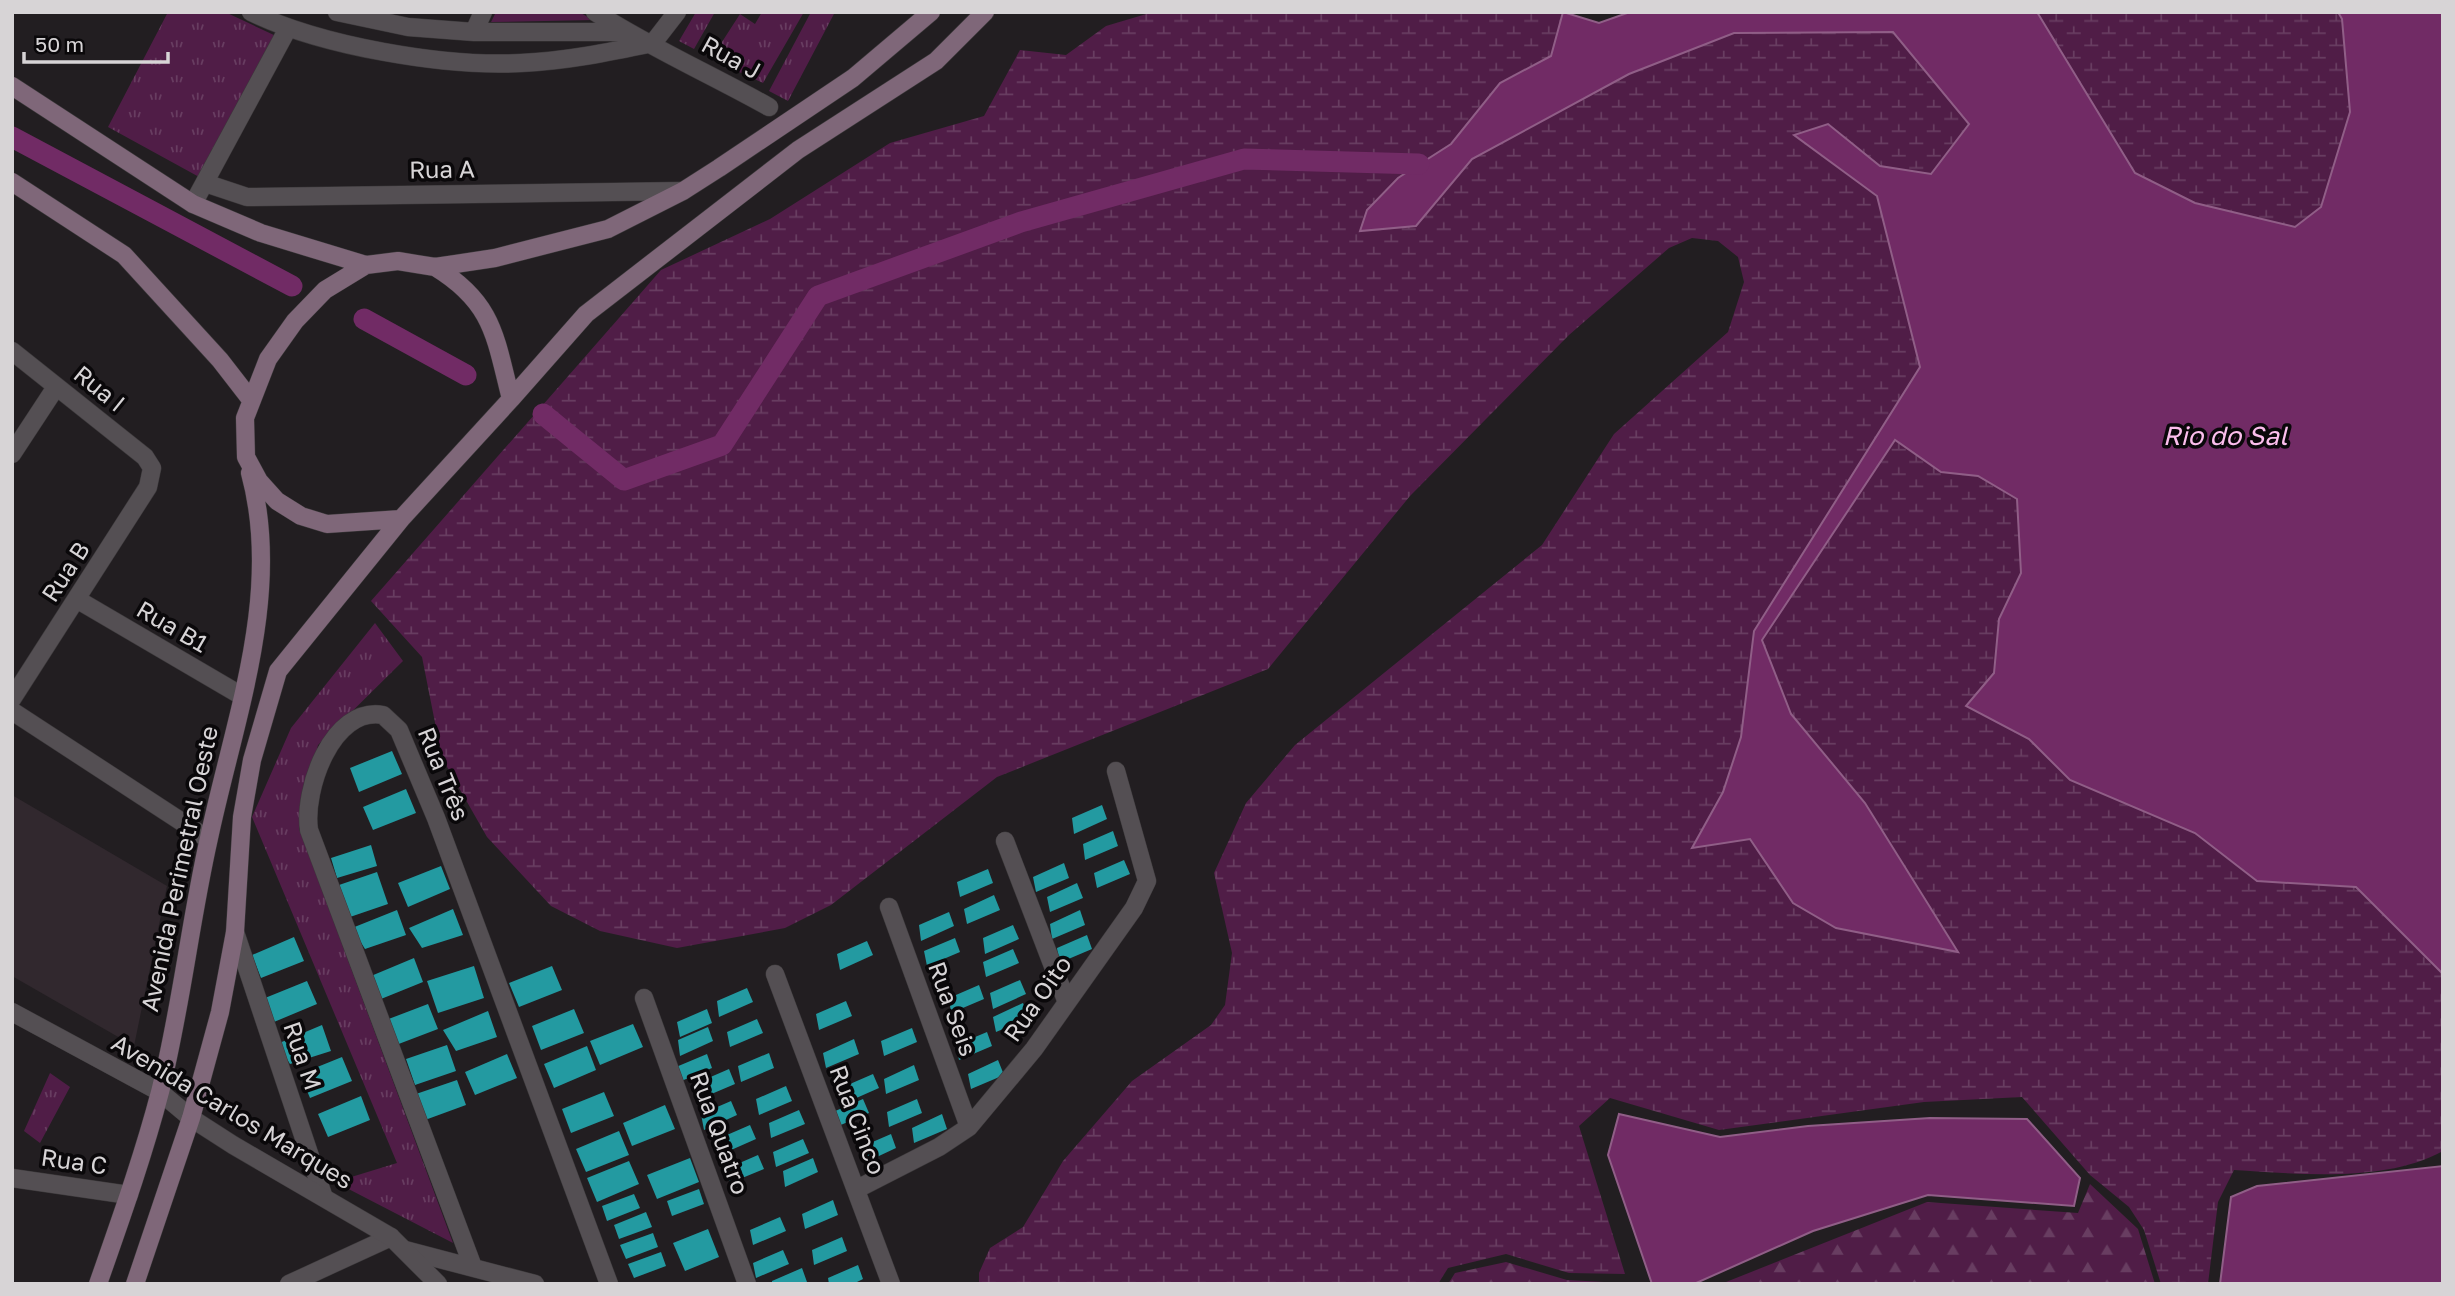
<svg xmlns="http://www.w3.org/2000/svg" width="2455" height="1296" font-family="'Golos Text',sans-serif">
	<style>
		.built { fill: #31282e }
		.grass { fill: url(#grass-tufts) }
		.forest { fill: url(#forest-firs) }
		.wetland { fill: url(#wetland-marsh) }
		.water { fill: #712b65; stroke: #905e87; stroke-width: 2 }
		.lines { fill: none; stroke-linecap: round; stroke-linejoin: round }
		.canal { stroke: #712b65; stroke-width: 21 }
		.building { fill: #239aa1 }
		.minor-casing { stroke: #3c393b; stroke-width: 19 }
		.tertiary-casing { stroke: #3c393b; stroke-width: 19 }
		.secondary-casing { stroke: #3c393b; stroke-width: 19 }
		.minor { stroke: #544f53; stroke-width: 18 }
		.tertiary { stroke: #544f53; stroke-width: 18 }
		.secondary { stroke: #7f6779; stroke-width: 18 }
		.labels { text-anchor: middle; stroke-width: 7; stroke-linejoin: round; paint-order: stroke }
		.street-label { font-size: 24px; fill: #d7d4d6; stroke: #0a080a }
		.water-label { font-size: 26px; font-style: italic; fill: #fcbeed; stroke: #0a080a }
	</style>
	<defs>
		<pattern id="grass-tufts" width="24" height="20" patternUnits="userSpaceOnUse" patternTransform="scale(1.75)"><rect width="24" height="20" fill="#501d47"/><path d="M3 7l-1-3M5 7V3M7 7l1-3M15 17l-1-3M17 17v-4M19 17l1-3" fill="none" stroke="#683d61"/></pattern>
		<pattern id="forest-firs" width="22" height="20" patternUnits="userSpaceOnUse" patternTransform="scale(1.75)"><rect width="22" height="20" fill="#501d47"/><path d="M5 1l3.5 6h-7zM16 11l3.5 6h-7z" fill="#683d61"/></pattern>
		<pattern id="wetland-marsh" width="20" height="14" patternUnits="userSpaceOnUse" patternTransform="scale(1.75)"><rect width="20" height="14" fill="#501d47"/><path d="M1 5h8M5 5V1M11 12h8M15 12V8" fill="none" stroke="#683d61"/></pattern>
	</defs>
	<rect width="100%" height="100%" fill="#221e21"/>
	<!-- built -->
	<path class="built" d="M12,795L167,886L134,1046L12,976Z"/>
	<!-- grass -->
	<path class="grass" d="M168,12H225L276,36L201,178L108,127Z
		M496,12H579L593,20L491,22Z
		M696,12H715L694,49L679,41Z
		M762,12H804L763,83L711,59L740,14L755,24Z
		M811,12H835L788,101L769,91Z
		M375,623L403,661L318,745L299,828L453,1243L335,1182L397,1163L252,817L291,728Z
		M50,1073L70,1087L40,1143L24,1131Z"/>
	<!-- forest -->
	<path class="forest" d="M2090,1184L2138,1229L2155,1284H1721L1927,1202L2078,1213Z
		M1506,1262L1567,1280L1641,1284H1448L1455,1273Z"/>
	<!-- wetland -->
	<path class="wetland" d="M1153,12H1563L1551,56L1500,83L1451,144L1398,178L1416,226L1472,159L1629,74L1734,33L1893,32L1969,124L1931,174L1880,166L1828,124L1795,135L1877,196L1920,367L1754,631L1741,737L1723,792L1692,848L1750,839L1793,903L1957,951L1865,804L1791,714L1762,640L1894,440L1941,472L1978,476L2017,499L2021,573L1999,619L1994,673L1967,706L2029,739L2070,780L2195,833L2257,881L2356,887L2443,974V1151C2385,1183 2298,1174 2234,1170L2218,1202L2208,1284H2161L2144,1230L2129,1207L2090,1175L2022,1097L1924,1102L1719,1130L1610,1098L1579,1126L1625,1274L1569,1273L1506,1254L1448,1268L1438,1284H979V1273L990,1248L1023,1227L1063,1161L1132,1081L1211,1025L1225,1005L1232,953L1214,873L1246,803L1295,745L1542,545L1614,434L1728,332L1744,282L1738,257L1718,241L1692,238L1669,248L1569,335L1410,496L1268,669L997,777L831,905L785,928L677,948L600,931L551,906L487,837L442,758L422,657L371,601L661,270L770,219L890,143L984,116L1020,50L1066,55L1106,26Z
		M2037,12H2338L2342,19L2350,112L2321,207L2295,227L2195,203L2135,173Z"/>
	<!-- water -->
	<path class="water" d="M1563,12L1599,23L1630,12H2037L2135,173L2195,203L2295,227L2321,207L2350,112L2342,19L2338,12H2443V974L2356,887L2257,881L2195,833L2070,780L2029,739L1966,706L1994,673L1999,619L2021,573L2017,499L1978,476L1941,472L1895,440L1762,640L1791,714L1865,803L1958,952L1836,928L1793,903L1750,839L1692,848L1723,792L1741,737L1754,631L1920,367L1877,196L1794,135L1828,124L1880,166L1931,174L1969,124L1893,32L1734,33L1629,74L1472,159L1416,226L1360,231L1367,210L1398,178L1451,144L1500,83L1551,56Z
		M1619,1114L1720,1137L1808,1126L1930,1118L2027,1119L2080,1178L2074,1206L1928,1195L1813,1231L1694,1284H1652L1608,1155Z
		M2443,1166V1284H2220L2231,1197L2257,1186Z"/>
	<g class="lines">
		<!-- canal -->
		<path class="canal" d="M12,137L292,286
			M364,319L466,375
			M543,414L624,480L722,445L818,296L1021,222L1244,159L1419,164"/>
	</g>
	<!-- building -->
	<path class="building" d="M392,751L402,774L359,792L350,768Z
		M406,789L416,813L373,830L363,807Z
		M1102,805L1107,819L1074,834L1072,818Z
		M1113,831L1118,846L1085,860L1083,844Z
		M371,845L377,866L337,878L331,858Z
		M1124,860L1130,874L1097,888L1094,873Z
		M1064,863L1069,878L1036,892L1033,877Z
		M441,866L450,889L408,907L398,883Z
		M988,869L993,883L960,897L957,882Z
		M377,872L388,904L350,917L339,885Z
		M1077,883L1083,898L1050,912L1047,897Z
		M994,895L1000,910L967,924L964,909Z
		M453,909L463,935L422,948L409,928Z
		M397,910L406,935L365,949L352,928Z
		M1080,910L1085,925L1052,939L1050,924Z
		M949,912L954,926L921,941L919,925Z
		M1013,925L1019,939L985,954L983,938Z
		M1087,935L1092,949L1059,963L1057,948Z
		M294,937L304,961L261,978L252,955Z
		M955,938L960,952L927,966L924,951Z
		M867,941L873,955L840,970L837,954Z
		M1013,949L1019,963L986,977L983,962Z
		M414,958L423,982L381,999L371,976Z
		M474,966L484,998L438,1013L427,981Z
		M552,966L562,990L519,1007L509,983Z
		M1020,980L1026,994L993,1009L990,993Z
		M307,981L317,1004L274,1022L265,998Z
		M979,985L984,999L951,1013L949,998Z
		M747,988L753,1002L719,1017L717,1001Z
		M846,1001L852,1016L819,1030L816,1014Z
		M1023,1003L1029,1018L996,1032L993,1017Z
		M428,1004L438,1029L396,1045L386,1020Z
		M574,1009L584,1033L541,1050L532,1026Z
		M707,1009L712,1023L680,1037L677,1022Z
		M488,1011L497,1037L456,1051L443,1030Z
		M757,1019L763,1033L730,1047L727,1032Z
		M633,1024L643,1047L600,1065L590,1041Z
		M322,1025L331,1051L290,1064L277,1044Z
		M708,1027L713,1041L680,1056L678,1040Z
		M912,1028L917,1042L884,1056L881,1041Z
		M987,1032L992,1046L959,1060L956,1045Z
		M854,1039L859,1054L826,1068L823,1053Z
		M447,1045L456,1071L415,1085L406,1059Z
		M587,1046L596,1070L554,1088L544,1064Z
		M769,1053L774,1068L741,1082L738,1066Z
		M507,1054L517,1078L475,1095L465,1072Z
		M707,1054L712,1068L679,1082L676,1067Z
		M342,1057L352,1081L310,1098L300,1074Z
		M998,1060L1004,1075L971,1089L968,1074Z
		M914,1065L919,1080L886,1094L884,1079Z
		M729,1069L735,1084L702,1098L699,1082Z
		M873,1074L879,1088L845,1103L843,1087Z
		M457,1080L466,1105L425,1120L416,1094Z
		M786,1086L792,1101L759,1115L756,1099Z
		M604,1092L614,1116L571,1133L562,1109Z
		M361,1096L370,1120L328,1137L318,1114Z
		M863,1099L869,1113L836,1127L833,1112Z
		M917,1099L922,1113L889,1127L887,1112Z
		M731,1101L737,1115L704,1130L701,1114Z
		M665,1105L675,1129L632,1146L623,1123Z
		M799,1110L805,1124L771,1138L769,1123Z
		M942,1114L947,1129L914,1143L912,1128Z
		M750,1125L756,1139L722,1154L720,1138Z
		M619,1131L629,1155L586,1172L576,1149Z
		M891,1134L896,1148L864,1163L861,1147Z
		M803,1139L809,1153L776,1167L773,1152Z
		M758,1155L764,1169L730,1183L728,1168Z
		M690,1158L699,1182L657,1199L647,1175Z
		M813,1158L818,1172L785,1187L783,1171Z
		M629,1161L639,1184L597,1202L587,1178Z
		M699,1189L704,1204L672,1216L667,1201Z
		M634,1194L640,1208L607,1221L602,1206Z
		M833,1200L838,1215L805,1229L802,1214Z
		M646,1212L652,1227L619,1239L614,1225Z
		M780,1217L786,1231L753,1245L750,1230Z
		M708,1229L719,1257L685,1271L673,1243Z
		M653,1233L658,1247L626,1259L620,1245Z
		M842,1237L847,1251L814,1265L812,1250Z
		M783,1250L789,1264L756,1278L753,1263Z
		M661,1252L666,1266L634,1278L628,1264Z
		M858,1265L863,1279L853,1284H829L828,1278Z
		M802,1268L807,1282L772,1284V1281Z"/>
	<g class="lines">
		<defs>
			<path id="minor" d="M251,12C321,46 443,67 521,63C566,61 610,52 653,43L677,12
				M337,12L408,27L474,32H625
				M595,12C649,47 712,75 769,107
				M474,32L483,12
				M205,183L247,197L683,191
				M193,204L287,30
				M12,351L145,457L152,468L148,487L12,699
				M12,454L56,387
				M78,600L242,696
				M12,711L208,839
				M1005,841L1066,1000
				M889,907L969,1127
				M235,932L323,1195
				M775,974L891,1284
				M644,998L747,1284
				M12,1178L129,1195
				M857,1189L939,1147L969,1127L1034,1049L1134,908L1147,881L1116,771
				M405,1250L535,1284
				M473,1267L309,830C303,790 332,706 383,715L399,730L436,818L609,1284
				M289,1284L391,1237"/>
			<path id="tertiary" d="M12,1012L160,1092L191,1118L233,1145L391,1237L438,1284"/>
			<path id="secondary" d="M12,86L193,204L261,233L366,265
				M12,182L124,255L220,360L251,400
				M435,267C494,303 495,337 511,399L401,519L327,524L301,516L277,501L259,481L246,457L245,418L268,359L295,321L325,290L366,265L398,261L435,267L495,258L608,229L683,191L719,168L853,78L931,12
				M511,399L586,314L798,150L936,61L985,12
				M98,1284C120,1221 143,1157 160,1092C181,1009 190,922 209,838C234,720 283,594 250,473
				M135,1284L191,1118L220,1012L235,932L242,817L252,760L278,671L401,519"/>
		</defs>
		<!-- minor casing -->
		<use href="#minor" class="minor-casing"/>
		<!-- tertiary casing -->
		<use href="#tertiary" class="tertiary-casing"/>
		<!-- secondary casing -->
		<use href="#secondary" class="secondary-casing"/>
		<!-- minor -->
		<use href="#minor" class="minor"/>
		<!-- tertiary -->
		<use href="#tertiary" class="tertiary"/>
		<!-- secondary -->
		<use href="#secondary" class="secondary"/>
	</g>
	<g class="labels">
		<!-- street labels -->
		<g class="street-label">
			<text transform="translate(731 58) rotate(29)" y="8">Rua J</text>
			<text transform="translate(442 170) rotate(-1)" y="8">Rua A</text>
			<text transform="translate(99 389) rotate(39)" y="8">Rua I</text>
			<text transform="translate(66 572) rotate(-57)" y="8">Rua B</text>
			<text transform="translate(172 627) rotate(30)" y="8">Rua B1</text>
			<text transform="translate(443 774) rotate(68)" y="8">Rua Três</text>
			<text transform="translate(180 869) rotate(-78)" y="8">Avenida Perimetral Oeste</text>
			<text transform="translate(1038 999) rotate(-55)" y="8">Rua Oito</text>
			<text transform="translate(952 1009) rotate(70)" y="8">Rua Seis</text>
			<text transform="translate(302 1056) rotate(71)" y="8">Rua M</text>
			<text transform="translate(232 1112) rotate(31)" y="8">Avenida Carlos Marques</text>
			<text transform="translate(857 1120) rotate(69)" y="8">Rua Cinco</text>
			<text transform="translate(719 1133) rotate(70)" y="8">Rua Quatro</text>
			<text transform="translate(74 1162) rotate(8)" y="8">Rua C</text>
		</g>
		<!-- water labels -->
		<g class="water-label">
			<text x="2225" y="445">Rio do Sal</text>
		</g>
	</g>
	<!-- border -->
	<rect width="2455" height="1296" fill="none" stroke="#d7d4d6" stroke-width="28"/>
	<!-- scale -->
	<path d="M24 52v10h144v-10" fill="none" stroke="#d7d4d6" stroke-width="3.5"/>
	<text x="35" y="52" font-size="21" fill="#d7d4d6" stroke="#0a080a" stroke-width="5" paint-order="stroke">50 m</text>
</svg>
